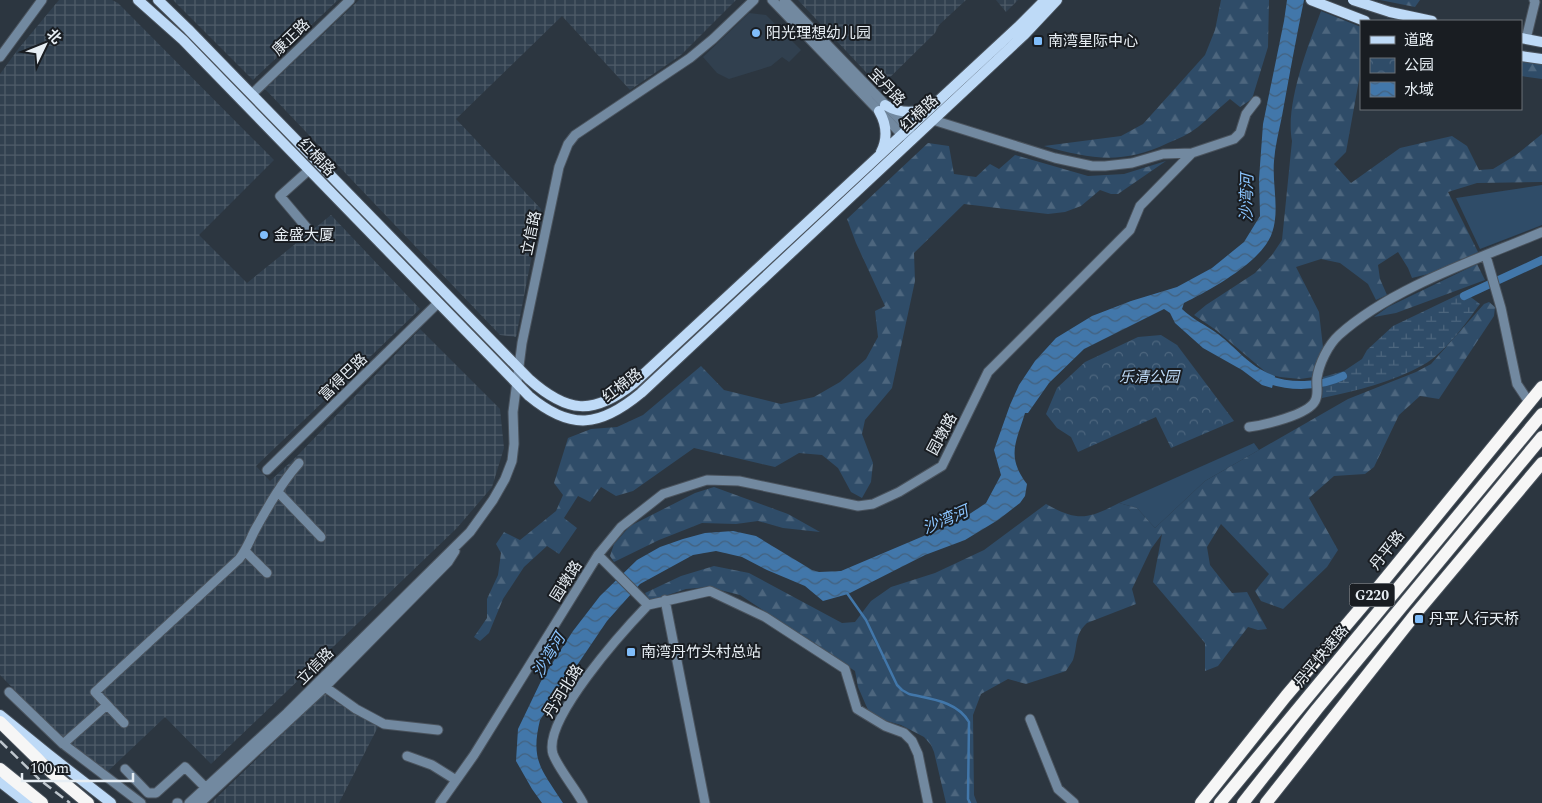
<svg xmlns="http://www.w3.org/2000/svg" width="1542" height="803" font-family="Spectral,'Noto Sans SC',serif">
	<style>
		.built { fill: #31404f }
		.industrial { fill: url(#industrial-grid) }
		.grass { fill: #2f4c68 }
		.forest { fill: url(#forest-firs) }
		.wetland { fill: url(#wetland-marsh) }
		.park { fill: url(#park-crowns) }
		.water { fill: url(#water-waves) }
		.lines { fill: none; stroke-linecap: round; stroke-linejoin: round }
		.stream { stroke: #4277aa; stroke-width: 2.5 }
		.canal { stroke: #4277aa; stroke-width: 8 }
		.minor-casing { stroke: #4a535d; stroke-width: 11 }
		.major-casing { stroke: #4a535d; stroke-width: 12 }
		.highway-casing { stroke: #4a535d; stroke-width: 14 }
		.minor { stroke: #7289a0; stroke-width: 9 }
		.major { stroke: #bedaf7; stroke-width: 10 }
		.highway { stroke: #f6f6f6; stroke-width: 12 }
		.rail { stroke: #bec6cd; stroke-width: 2.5; stroke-dasharray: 10 5; stroke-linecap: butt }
		.major-bridge-casing { stroke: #4a535d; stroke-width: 12; stroke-linecap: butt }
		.major-bridge { stroke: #bedaf7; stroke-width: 10 }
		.poi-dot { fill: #80bdfa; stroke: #191d22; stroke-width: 2 }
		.labels { text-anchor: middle; stroke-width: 4; stroke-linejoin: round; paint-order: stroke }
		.shield { fill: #191d22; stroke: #a9afb5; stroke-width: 1 }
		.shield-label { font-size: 14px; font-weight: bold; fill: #e7eef4 }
		.poi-label { font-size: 15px; fill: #e7eef4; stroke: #191d22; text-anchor: start }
		.street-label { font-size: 15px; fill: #e7eef4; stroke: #191d22 }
		.park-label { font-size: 15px; font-style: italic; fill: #bedbf8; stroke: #191d22 }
		.water-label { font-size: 16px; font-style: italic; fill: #8bc5ff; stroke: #191d22 }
	</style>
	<defs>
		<pattern id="industrial-grid" width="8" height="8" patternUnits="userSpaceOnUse" patternTransform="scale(1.25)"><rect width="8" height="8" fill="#31404f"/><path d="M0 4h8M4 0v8" fill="none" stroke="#4f5c69"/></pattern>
		<pattern id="forest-firs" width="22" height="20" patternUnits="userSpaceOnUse" patternTransform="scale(1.25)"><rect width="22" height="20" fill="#2f4c68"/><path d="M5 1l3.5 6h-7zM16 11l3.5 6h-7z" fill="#4d667e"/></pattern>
		<pattern id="wetland-marsh" width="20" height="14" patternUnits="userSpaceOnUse" patternTransform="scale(1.25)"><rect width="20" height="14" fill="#2f4c68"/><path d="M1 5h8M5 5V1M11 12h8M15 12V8" fill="none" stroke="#4d667e"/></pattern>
		<pattern id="park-crowns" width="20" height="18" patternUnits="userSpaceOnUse" patternTransform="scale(1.25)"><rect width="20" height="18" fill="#2f4c68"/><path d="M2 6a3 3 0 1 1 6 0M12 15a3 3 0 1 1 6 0" fill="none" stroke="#4d667e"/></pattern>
		<pattern id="water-waves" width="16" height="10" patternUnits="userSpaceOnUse" patternTransform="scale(1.25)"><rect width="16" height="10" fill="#4277aa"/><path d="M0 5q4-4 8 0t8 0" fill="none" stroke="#43617e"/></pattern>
	</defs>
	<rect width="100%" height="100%" fill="#2c3640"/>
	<!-- built -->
	<path class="built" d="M749,13L766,15L801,50L789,62L782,57L771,66L729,79L717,73L703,57Z"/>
	<!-- industrial -->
	<path class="industrial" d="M59,0H112L118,3L274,160L199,235L247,283L331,215L420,309L256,466L270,481L297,456L420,329L500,409L504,448L492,487L457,528L211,764L165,717L105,774L49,725L0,675V74L19,48Z
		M173,0H338L253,80Z
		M359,0H736L681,55L630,90L562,16L456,119L541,209L516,337L500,335L265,89Z
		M798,0H966L939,25L935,33L880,87Z
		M996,0H1018L1006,12Z
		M324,694L341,705L379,725L339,803H211Z"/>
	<!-- grass -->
	<path class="grass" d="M1542,185V225L1480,249L1456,198Z
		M1254,443L1259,450L1205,481L1155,528L1137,508L1119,503Z"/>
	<!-- forest -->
	<path class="forest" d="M1221,0H1269L1268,47L1252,99L1240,107L1230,99C1219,108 1209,118 1198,127C1189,134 1178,139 1168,143C1122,165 1091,159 1044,146L1121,136L1143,124L1205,55L1215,30Z
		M1380,0H1420L1415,7Z
		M1321,11L1361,27V69L1346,152L1334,164L1351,183L1400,148L1452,136L1467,146L1479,170L1493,169L1516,155L1542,134V182L1477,183L1448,192L1478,252L1436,272L1412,278L1408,268L1398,252L1378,265L1380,279L1387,295L1376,300L1368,284L1340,263L1321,259L1296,267L1319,312L1324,356L1314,377L1300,379L1280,377L1268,374L1216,330L1194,315L1206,305L1255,273L1272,255L1282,240L1292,141C1285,104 1308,46 1321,11Z
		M1521,61L1542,62V79L1521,76Z
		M928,143L949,146L954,174L976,177L990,164L999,169L1015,155L1088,176L1124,174L1166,161L1118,194H1111L1100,190L1081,206L1065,212L1048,214L964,204L914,253L915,281L892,388L865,420L862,434L873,463L871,482L862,498L851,492L838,468L822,455L799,453L775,467L694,448L633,491L616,496L601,487L590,502L578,496L564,518L577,528L559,554L547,546L524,567L503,599L489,633L480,641L474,637L487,618V599L498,575L501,553L496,544L504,532L520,540L556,511L563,495L554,483L568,438L591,429L617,427L643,415L701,366L724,390L781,404L814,397L840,382L866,359L878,337L875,311L885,306L856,243L847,219Z
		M1477,264L1485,280L1396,313L1374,317L1388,307Z
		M1489,302L1495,307L1494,316L1439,399L1420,396L1399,415L1374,467L1365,474L1334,476L1309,498L1338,550L1327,567L1283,609L1261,601L1255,591L1269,574L1221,524L1207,547L1210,565L1232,593L1247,592L1267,629L1258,630L1248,627L1218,666L1205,671V643L1153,582L1162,534L1151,549L1132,589L1136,604L1087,623C1074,635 1078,645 1073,660C1071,664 1068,667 1066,671L1026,684L1008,679L981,694L973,715L974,795L977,803H946L934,752L931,745L924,737L901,725L880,719L868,710L858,687L855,671L740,595L708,587L686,589L650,601L645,593L681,576L714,566L749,573L842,623L855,622L871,601L891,587L935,573L984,550L1046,504C1078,522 1088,519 1119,503L1137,508L1155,528L1205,481L1348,399L1416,372L1431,364L1484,304Z
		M714,487L788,514L820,532L783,528L758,521L736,524L702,523L659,540L614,562L610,556L614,544L630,526L695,493Z"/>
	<!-- wetland -->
	<path class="wetland" d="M1464,292L1480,304C1465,324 1446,352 1423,365C1393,382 1356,391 1322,398L1323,377L1344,371L1362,359L1367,350L1393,326Z"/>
	<!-- park -->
	<path class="park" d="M1161,335L1177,345L1234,421L1171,448L1156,417L1078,452L1071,437L1057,428L1046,414L1057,388L1085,362L1138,337Z"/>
	<!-- water -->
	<path class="water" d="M1287,0H1304C1296,39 1289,77 1282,116C1279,131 1275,146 1274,161C1272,184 1280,211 1272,233C1262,262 1210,290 1184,303L1182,309C1192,319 1206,325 1218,334C1239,350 1248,366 1275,376L1272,388L1262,385L1242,370L1203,348L1175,323L1170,313L1164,309L1084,349L1049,383L1028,413H1025C1016,443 1006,456 1027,484L1025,496L1020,503L998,520L965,540L925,555L848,594L823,601L805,586L767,570L742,557L716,551L693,555L640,584L607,621L540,720C530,761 542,770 563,803H542L532,789L516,761L518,729L542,679L573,631L600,596L637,560L660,547L683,539L705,533L733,531L756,536L812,570L819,572L841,571L959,521L986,503L1001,475L994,450L1010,405L1019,385L1035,361L1056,338L1092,316L1131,301L1177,287L1212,268L1244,242L1260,216L1259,179L1263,124L1284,21Z"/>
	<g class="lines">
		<!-- stream -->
		<path class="stream" d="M847,593L866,620L897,685L902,690L909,694C930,699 957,701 969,722L968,799L970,803"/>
		<!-- canal -->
		<path class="canal" d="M1464,296L1542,260
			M1265,378C1288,388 1321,387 1343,376"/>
		<defs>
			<path id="minor" d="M772,0L902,135L913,139
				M784,0L909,129L911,134
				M1526,39L1535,2L1534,0
				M0,57L42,0
				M252,94L350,0
				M1192,153L1234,139L1240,133L1246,114L1256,101
				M307,228L280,196L309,170
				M1486,256L1501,308L1517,384L1529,402
				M1249,427C1264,425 1308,415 1315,401C1319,394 1316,386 1317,378C1319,364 1328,345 1339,335C1391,288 1478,259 1542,232
				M267,470L438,303
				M278,492L321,537
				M245,551L267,573
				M598,555L648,605
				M665,600L705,803
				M648,605L710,591L765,617L845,669L857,709L885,726L904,733L912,741L918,754L928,803
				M325,687L356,709L384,724L438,730
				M9,692L62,743L141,803
				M1030,719L1058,789L1074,803
				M124,723L95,692L239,559C247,549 250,539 256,528C269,505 282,482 299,463
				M63,744L107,705
				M407,756L432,765L456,780
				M125,769L148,793H156L185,767L206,788
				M177,803H178
				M189,803L287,713L470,532L493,500L505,479L512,461L514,444L513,412L522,343L559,167L568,144L575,135L690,58L713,39L754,0
				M200,803L325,687L448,562L455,551
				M440,803L474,755L598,555L621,527L663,494L707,480L739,481L858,506L873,504L899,492L942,466L988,372L1130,230L1140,206L1192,153L1163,154L1132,163L1105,166H1092L1055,158L933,120
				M583,803C575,788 558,768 553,754C542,720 624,630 648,605"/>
			<path id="major" d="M138,0L183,40L529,396C571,431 600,427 641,393L1025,34L1057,0
				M158,0L188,29L529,379C567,413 593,416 634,383L1018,27L1045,0
				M1311,0L1365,21
				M1390,12L1432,21
				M1521,38L1542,42
				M1521,56L1542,59
				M885,105C899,113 914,114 929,107
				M879,111C887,125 888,138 881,152
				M0,715L48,754L111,803
				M0,782L27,803"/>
			<path id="highway" d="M0,722L52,773L88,803
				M0,769L42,803
				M1201,803L1286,696L1376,590L1542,387
				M1220,803L1542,414
				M1243,803L1317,709L1542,437
				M1266,803L1417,612L1542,463"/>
		</defs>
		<!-- minor casing -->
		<use href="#minor" class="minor-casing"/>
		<!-- major casing -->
		<use href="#major" class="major-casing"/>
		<!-- highway casing -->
		<use href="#highway" class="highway-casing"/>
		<!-- minor -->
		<use href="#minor" class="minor"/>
		<!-- major -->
		<use href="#major" class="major"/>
		<!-- highway -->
		<use href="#highway" class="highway"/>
		<!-- rail -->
		<path class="rail" d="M0,741L40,780L70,803"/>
		<defs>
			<path id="major-bridge" d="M1353,0L1390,12"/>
		</defs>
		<!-- major-bridge casing -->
		<use href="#major-bridge" class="major-bridge-casing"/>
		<!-- major-bridge -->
		<use href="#major-bridge" class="major-bridge"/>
	</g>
	<!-- markers -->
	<g class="poi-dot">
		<circle cx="756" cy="33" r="5"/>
		<rect x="1033" y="36" width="10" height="10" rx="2.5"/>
		<circle cx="264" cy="235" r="5"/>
		<rect x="1414" y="614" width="10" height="10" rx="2.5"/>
		<rect x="626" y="647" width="10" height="10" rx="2.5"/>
	</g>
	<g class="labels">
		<!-- shield labels -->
		<rect class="shield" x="1349.5" y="583.5" width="45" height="23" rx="4"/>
		<g class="shield-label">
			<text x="1372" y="600">G220</text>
		</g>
		<!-- poi labels -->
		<g class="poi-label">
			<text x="766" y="38">阳光理想幼儿园</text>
			<text x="1048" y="46">南湾星际中心</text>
			<text x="274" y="240">金盛大厦</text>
			<text x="1429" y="624">丹平人行天桥</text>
			<text x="641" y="657">南湾丹竹头村总站</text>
		</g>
		<!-- street labels -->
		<g class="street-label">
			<text transform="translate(291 37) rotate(-44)" y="5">康正路</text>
			<text transform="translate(887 87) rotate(46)" y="5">宝丹路</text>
			<text transform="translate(919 113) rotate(-43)" y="5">红棉路</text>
			<text transform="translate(317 157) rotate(46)" y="5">红棉路</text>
			<text transform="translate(531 233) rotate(-78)" y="5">立信路</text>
			<text transform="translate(343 377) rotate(-44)" y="5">富得巴路</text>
			<text transform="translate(622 385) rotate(-37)" y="5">红棉路</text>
			<text transform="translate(942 434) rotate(-62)" y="5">园墩路</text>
			<text transform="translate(1387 550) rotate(-51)" y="5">丹平路</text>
			<text transform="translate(566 581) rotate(-58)" y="5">园墩路</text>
			<text transform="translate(1321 656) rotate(-50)" y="5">丹平快速路</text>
			<text transform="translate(315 666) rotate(-45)" y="5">立信路</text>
			<text transform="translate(563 691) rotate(-58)" y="5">丹河北路</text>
		</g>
		<!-- park labels -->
		<g class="park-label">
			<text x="1149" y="382">乐清公园</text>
		</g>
		<!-- water labels -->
		<g class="water-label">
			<text transform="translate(1246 198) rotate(-89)" y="6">沙湾河</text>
			<text transform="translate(945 519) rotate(-23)" y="6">沙湾河</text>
			<text transform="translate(548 655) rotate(-59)" y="6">沙湾河</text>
		</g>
	</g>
	<!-- legend -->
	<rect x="1360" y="20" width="162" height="90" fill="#191d22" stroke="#6b7176"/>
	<rect x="1370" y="36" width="25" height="8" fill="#bedaf7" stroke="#6b7176"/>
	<text x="1404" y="45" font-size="15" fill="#e7eef4">道路</text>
	<rect x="1370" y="58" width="25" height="15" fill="url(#park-crowns)" stroke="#6b7176"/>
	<text x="1404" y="70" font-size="15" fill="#e7eef4">公园</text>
	<rect x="1370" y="82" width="25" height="15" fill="url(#water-waves)" stroke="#6b7176"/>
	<text x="1404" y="95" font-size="15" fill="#e7eef4">水域</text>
	<!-- north arrow -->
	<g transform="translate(45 45) rotate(47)" stroke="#191d22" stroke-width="4" paint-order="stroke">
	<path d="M0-4L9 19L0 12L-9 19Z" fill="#e7eef4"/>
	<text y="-8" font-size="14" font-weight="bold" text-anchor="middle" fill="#e7eef4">北</text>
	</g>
	<!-- scale -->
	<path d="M22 773v8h111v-8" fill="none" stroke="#e7eef4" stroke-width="2.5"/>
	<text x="30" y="773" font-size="15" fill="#e7eef4" stroke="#191d22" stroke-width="4" paint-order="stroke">100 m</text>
</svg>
